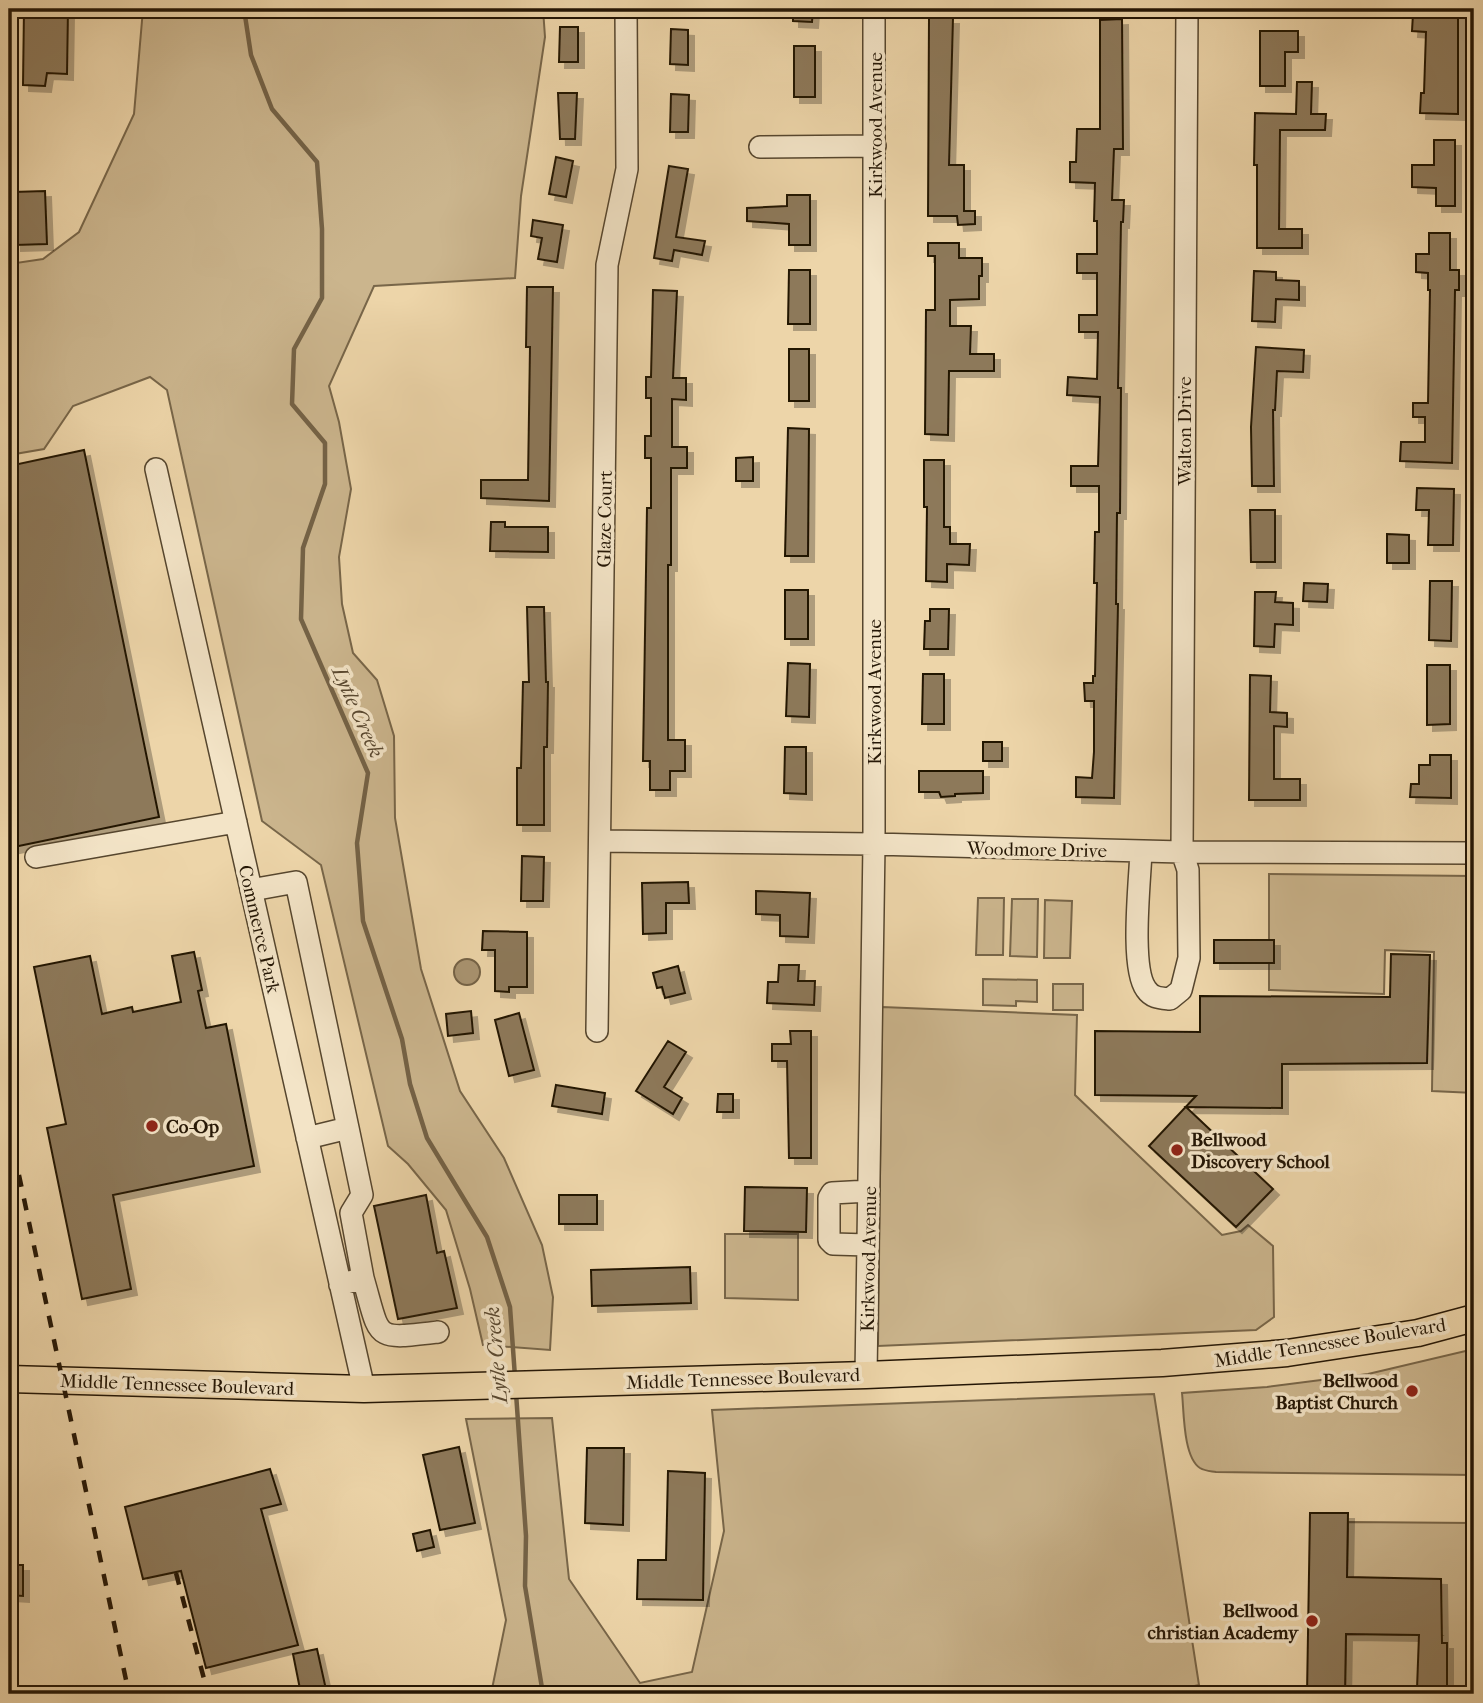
<svg xmlns="http://www.w3.org/2000/svg" width="1483" height="1703" font-family="'IM FELL French Canon',serif">
	<style>
		.green { fill: #cbb58d; stroke: #786649; stroke-width: 2 }
		.water { fill: #a99471; stroke: #746246; stroke-width: 2 }
		.lines { fill: none; stroke-linecap: round; stroke-linejoin: round }
		.stream { stroke: #746246; stroke-width: 4.5 }
		.building { fill: #8d795a; stroke: #241605; stroke-width: 2; filter: url(#shadow) }
		.minor-casing { stroke: #56462e; stroke-width: 24 }
		.major-casing { stroke: #241605; stroke-width: 29 }
		.minor { stroke: #f3e4c7; stroke-width: 21 }
		.major { stroke: #edd5a9; stroke-width: 26 }
		.rail { stroke: #241605; stroke-width: 4.5; stroke-dasharray: 12 12; stroke-linecap: butt }
		.poi-dot { fill: #8f2418; stroke: #f3e4c7; stroke-width: 2.5 }
		.labels { text-anchor: middle; stroke-width: 7; stroke-linejoin: round; paint-order: stroke }
		.street-label { font-size: 19px; fill: #241605; stroke: #f3e4c7 }
		.poi-label { font-size: 19px; font-weight: bold; fill: #241605; stroke: #f3e4c7; text-anchor: start }
		.water-label { font-size: 21px; font-style: italic; fill: #594830; stroke: #f3e4c7 }
	</style>
	<defs>
		<filter id="shadow"><feDropShadow dx="6" dy="6" stdDeviation="0" flood-color="#0004"/></filter>
	</defs>
	<rect width="100%" height="100%" fill="#edd5a9"/>
	<filter id="stains"><feTurbulence type="fractalNoise" baseFrequency=".00286" numOctaves="4"/><feColorMatrix values="0 0 0 0 .2 0 0 0 0 .09 0 0 0 0 .02 0 0 0 .5 -.17"/></filter>
	<radialGradient id="worn" r=".72"><stop offset=".6" stop-color="#630" stop-opacity="0"/><stop offset="1" stop-color="#630" stop-opacity=".3"/></radialGradient>
	<!-- green -->
	<path class="green" d="M143,9H543L545,37L521,196L515,278L374,286L329,386L339,422L351,489L339,557L342,604L353,653L377,680L394,736L395,818L421,969L460,1091L504,1158L542,1245L553,1297L550,1350L483,1345L470,1289L446,1210L408,1164L388,1146L321,865L262,821L167,390L150,377L73,406L44,449L9,455V264L43,259L79,232L134,114Z
		M1269,874L1474,876V1093L1432,1091L1434,952L1385,950L1384,994L1269,990Z
		M978,898H1004L1003,955H976Z
		M1012,899H1038L1037,957L1010,956Z
		M1045,900L1072,901L1070,958H1044Z
		M983,979L1037,980V1002L1016,1001V1006L983,1005Z
		M1053,984H1083V1010H1053Z
		M882,1007L1077,1015L1075,1095L1222,1235L1241,1231L1248,1225L1273,1246L1274,1317L1256,1330L878,1346Z
		M725,1234H798V1300L725,1298Z
		M1474,1349V1475L1216,1472C1210,1471 1205,1471 1200,1468C1183,1457 1184,1411 1182,1393L1267,1387L1368,1374Z
		M1154,1394L1199,1685L1158,1694H491L506,1620L466,1419L552,1418L569,1579L640,1683L692,1672L724,1531L712,1410Z
		M1348,1522L1474,1523V1694H1345L1346,1634L1441,1635L1347,1577Z"/>
	<!-- water -->
	<path class="water" d="M454 972a13 13 0 1 1 26 0a13 13 0 1 1-26 0Z"/>
	<g class="lines">
		<!-- stream -->
		<path class="stream" d="M244,9L251,55L272,109L317,162L322,229V298L294,349L292,404L325,443V484L303,548L301,619L368,773L357,843L363,921L402,1039L410,1084L427,1138L487,1237L510,1307L515,1377
			M516,1393L526,1536L525,1586L543,1694"/>
	</g>
	<!-- building -->
	<path class="building" d="M24,9H68L67,74L47,73L45,86L23,85Z
		M793,9H813L812,22L793,21Z
		M1434,9H1458V114L1420,113L1421,93H1424L1426,32L1412,31L1413,14L1434,15Z
		M929,18H953L949,165H964V211H975V224L958,225L957,216H928Z
		M1122,19L1123,149H1114L1112,200H1124L1123,222H1121L1118,388H1121L1120,513H1117L1116,604H1118L1114,798L1076,797V777L1092,778L1094,752V701H1085L1084,683H1093V676H1095L1097,583H1094L1095,532H1099V486H1071V466H1098L1100,397L1067,395L1068,377L1097,379L1098,332H1079V315H1097V273H1077V254H1097V221H1094L1095,183L1070,182V162H1076L1077,129H1100V20Z
		M560,27H578V62H559Z
		M671,29L688,30V65L670,64Z
		M1260,31H1298V52H1285V86H1260Z
		M794,46H815V97H794Z
		M1297,82H1312L1311,114H1326L1325,130H1280L1279,229H1302V248H1257V165H1254L1255,113L1296,114Z
		M558,93H577L575,139H560Z
		M671,94L689,95L688,132H670Z
		M1434,140H1455V206H1436V188L1412,187V165H1434Z
		M556,157L573,161L566,197L549,194Z
		M669,166L688,169L676,237L705,241L702,255L674,250L672,261L654,258Z
		M45,191L47,244L15,245L13,192Z
		M787,195H810V245H789V224L747,221V208L787,206Z
		M533,220L563,225L557,262L538,259L542,238L531,236Z
		M1429,233H1450V270H1459V290H1455L1452,463L1400,461L1401,442H1425V417H1413V403H1428L1430,290H1428V273L1416,272V254H1429Z
		M928,243H959V258H982V276H979V299L950,300V326H971L970,354H994V371H949L948,435L925,434L926,310H935V256H928Z
		M789,270H810V324H788Z
		M1254,271L1276,272V280L1299,281V300L1276,299L1275,322L1252,321Z
		M527,287H553L549,501L481,498V480H528L530,347H526Z
		M653,290L677,291L673,378H686V400L672,399V447H687V468H671V565H668V740H685V771H670V790H650V761H643L647,508H651V458H645V436H651V398H646V377H651Z
		M1256,347L1304,350L1303,372L1277,371L1275,410H1273L1274,486H1252L1251,427Z
		M789,349H809V401H789Z
		M788,428L809,429L808,556H785Z
		M84,450L159,817L9,848V466Z
		M753,457V481H736V458Z
		M924,460H944V527H950V544H970L969,565L947,564V582L926,581L927,507H924Z
		M1417,488L1454,489L1453,545H1428L1429,510H1416Z
		M1250,510H1275V562H1251Z
		M491,522H505V527H548V552L490,551Z
		M1387,534L1409,535V563H1387Z
		M1430,581H1452L1451,641L1429,640Z
		M1304,583L1328,584L1327,602L1303,601Z
		M785,590H808V639H785Z
		M1255,592H1276L1275,602L1293,603V625L1275,624L1274,647L1254,646Z
		M527,607H544L546,682H548L547,747H544V825H517V768H521L523,682H529Z
		M930,609H949L948,649H924L925,621H930Z
		M788,663L810,664L809,717L786,716Z
		M1427,665H1450V724L1427,725Z
		M923,674H944V724H922Z
		M1250,675L1271,676L1270,712L1287,713V727L1274,726V779H1300V800H1249Z
		M983,742H1002V761H983Z
		M785,747H806V794L784,793Z
		M1430,755H1451V798L1410,797L1411,784H1419V765H1430Z
		M919,771H983V793L955,794V796L941,797L939,792H919Z
		M522,856L544,857L543,901H521Z
		M688,882L689,903H666V933L643,934L642,883Z
		M756,891L810,893L808,937L780,936V915L756,914Z
		M483,931L527,932V987H509V992L495,991V950H482Z
		M1214,940H1274V963H1214Z
		M194,952L202,990L198,991L206,1028L226,1024L254,1166L113,1195L131,1289L82,1299L47,1128L66,1124L34,967L90,956L102,1014L132,1007L133,1012L181,1002L172,956Z
		M1391,954L1430,955L1427,1063L1282,1064V1108L1186,1107L1273,1189L1236,1227L1149,1146L1196,1096L1095,1095V1031L1200,1032V996L1390,997Z
		M779,965H799L798,981H815L814,1005L767,1003L768,982H778Z
		M678,966L685,993L665,998L662,987L657,988L653,973Z
		M471,1011L473,1033L448,1036L446,1014Z
		M519,1013L534,1070L509,1076L495,1020Z
		M790,1031H811V1158H789L787,1061H772V1044H791Z
		M668,1041L686,1052L664,1087L682,1098L673,1114L636,1091Z
		M556,1085L605,1093L602,1114L552,1106Z
		M718,1094H733V1112H717Z
		M745,1187L807,1188L806,1232L744,1231Z
		M426,1195L437,1253L444,1251L457,1308L398,1319L374,1206Z
		M559,1195H597V1224H559Z
		M690,1267L691,1303L592,1306L591,1270Z
		M459,1447L475,1523L440,1530L423,1455Z
		M587,1448H624L623,1525L585,1523Z
		M270,1469L281,1504L261,1509L298,1645L206,1668L181,1571L143,1579L125,1507Z
		M668,1471L705,1473L703,1600L637,1599L638,1560H666Z
		M1310,1513H1348L1347,1577L1441,1579L1442,1643H1447V1689H1417L1419,1635L1346,1634L1345,1694H1307Z
		M430,1530L434,1547L417,1551L413,1534Z
		M9,1565H23V1596L9,1595Z
		M317,1649L327,1694H301L293,1654Z"/>
	<g class="lines">
		<defs>
			<path id="minor" d="M760,147L875,146
				M156,469L364,1389
				M600,841L874,844L1182,852L1474,853
				M1141,851C1140,881 1130,967 1146,989C1152,998 1160,998 1170,999L1181,990L1189,958L1188,870L1182,852L1187,9
				M36,857L236,822
				M251,890L296,882L348,1128L307,1138
				M597,1031L607,265L627,169L626,9
				M868,1245L833,1244L829,1240V1198L832,1193L869,1191
				M363,1278C381,1340 372,1340 438,1332
				M340,1285L363,1278L351,1213L362,1195L348,1128
				M866,1375L874,844V9"/>
			<path id="major" d="M9,1379L364,1389L866,1375L1162,1363L1287,1353L1418,1333L1474,1318"/>
		</defs>
		<!-- minor casing -->
		<use href="#minor" class="minor-casing"/>
		<!-- major casing -->
		<use href="#major" class="major-casing"/>
		<!-- minor -->
		<use href="#minor" class="minor"/>
		<!-- major -->
		<use href="#major" class="major"/>
		<!-- rail -->
		<path class="rail" d="M9,1128L129,1694
			M176,1573L208,1694"/>
	</g>
	<!-- markers -->
	<g class="poi-dot">
		<circle cx="152" cy="1126" r="7"/>
		<circle cx="1177" cy="1150" r="7"/>
		<circle cx="1412" cy="1391" r="7"/>
		<circle cx="1312" cy="1621" r="7"/>
	</g>
	<g class="labels">
		<!-- street labels -->
		<g class="street-label">
			<text transform="translate(875 125) rotate(-90)" y="7">Kirkwood Avenue</text>
			<text transform="translate(1184 431) rotate(-90)" y="7">Walton Drive</text>
			<text transform="translate(604 519) rotate(-89)" y="7">Glaze Court</text>
			<text transform="translate(874 692) rotate(-90)" y="7">Kirkwood Avenue</text>
			<text transform="translate(1037 849) rotate(1)" y="7">Woodmore Drive</text>
			<text transform="translate(260 929) rotate(77)" y="7">Commerce Park</text>
			<text transform="translate(868 1259) rotate(-89)" y="7">Kirkwood Avenue</text>
			<text transform="translate(1330 1342) rotate(-9)" y="7">Middle Tennessee Boulevard</text>
			<text transform="translate(743 1378) rotate(-2)" y="7">Middle Tennessee Boulevard</text>
			<text transform="translate(177 1384) rotate(2)" y="7">Middle Tennessee Boulevard</text>
		</g>
		<!-- poi labels -->
		<g class="poi-label">
			<text x="166" y="1133">Co-Op</text>
			<text x="1191" y="1146">Bellwood<tspan x="1191" dy="22">Discovery School</tspan></text>
			<text x="1398" y="1387" text-anchor="end">Bellwood<tspan x="1398" dy="22">Baptist Church</tspan></text>
			<text x="1298" y="1617" text-anchor="end">Bellwood<tspan x="1298" dy="22">christian Academy</tspan></text>
		</g>
		<!-- water labels -->
		<g class="water-label">
			<text transform="translate(358 712) rotate(66)" y="7">Lytle Creek</text>
			<text transform="translate(496 1355) rotate(-95)" y="7">Lytle Creek</text>
		</g>
	</g>
	<!-- margin -->
	<rect width="1483" height="1703" fill="none" stroke="#edd5a9" stroke-width="35"/>
	<rect x="10" y="10" width="1462" height="1682" fill="none" stroke="#241605" stroke-width="3.5"/>
	<rect x="18" y="18" width="1448" height="1668" fill="none" stroke="#241605" stroke-width="2"/>
	<rect width="100%" height="100%" filter="url(#stains)"/>
	<rect width="100%" height="100%" fill="url(#worn)"/>
</svg>
